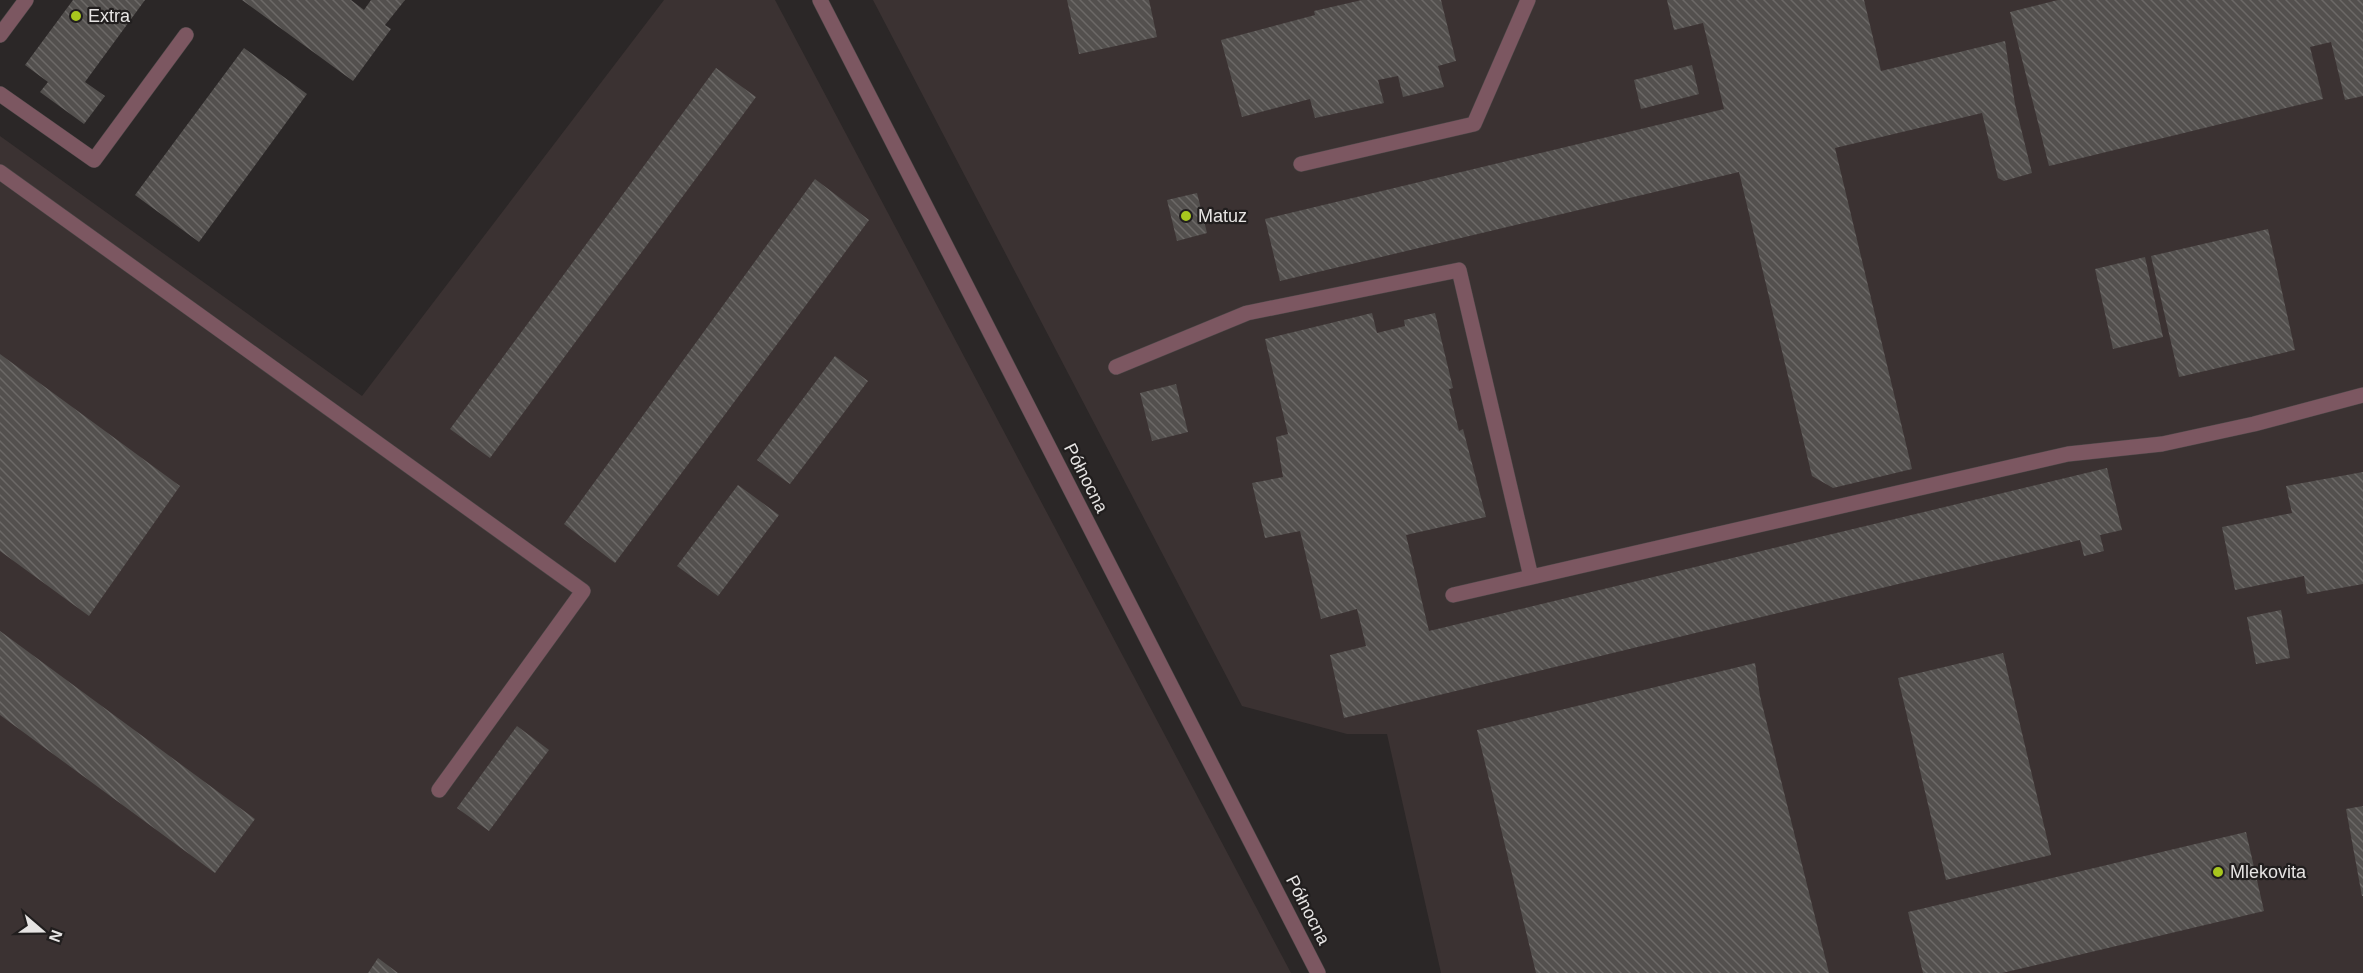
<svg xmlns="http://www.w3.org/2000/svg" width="2363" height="973" font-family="Helvetica,sans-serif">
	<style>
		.built { fill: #3b3232 }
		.building { fill: url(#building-back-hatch) }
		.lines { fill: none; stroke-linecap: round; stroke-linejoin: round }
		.service-casing { stroke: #494545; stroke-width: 16 }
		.tertiary-casing { stroke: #494545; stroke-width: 16 }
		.service { stroke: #7c5761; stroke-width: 15 }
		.tertiary { stroke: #7c5761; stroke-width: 15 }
		.poi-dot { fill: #a8c71e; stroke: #211e1e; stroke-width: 2 }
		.labels { text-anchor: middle; stroke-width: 4.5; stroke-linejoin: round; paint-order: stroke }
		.poi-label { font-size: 18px; fill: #e6e4e3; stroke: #211e1e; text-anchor: start }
		.street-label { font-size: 18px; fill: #e6e4e3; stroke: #211e1e }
	</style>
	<defs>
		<pattern id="building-back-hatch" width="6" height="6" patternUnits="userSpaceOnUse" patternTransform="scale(1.5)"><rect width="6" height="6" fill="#53504e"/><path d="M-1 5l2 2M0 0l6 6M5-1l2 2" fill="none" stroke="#6c6967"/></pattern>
	</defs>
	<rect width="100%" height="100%" fill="#2b2727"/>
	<!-- built -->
	<path class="built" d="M664,0H775L1291,973H0V136L362,396Z
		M873,0H2363V973H1441L1387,734H1347L1242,706Z"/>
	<!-- building -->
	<path class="building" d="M73,0H145L85,82L105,96L84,124L40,92L48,82L25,65Z
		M242,0H351L364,10L371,0H405L385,25L391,29L353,81Z
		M1067,0H1149L1157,37L1079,54Z
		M1362,0H1441L1456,61L1438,66L1444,87L1403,97L1398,76L1378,80L1384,103L1315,118L1310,99L1242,117L1221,40L1315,15L1314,11Z
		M1667,0H1864L1881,71L2005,41L2015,104L2032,173L2004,181L1998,178L1982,113L1835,148L1912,469L1833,488L1812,476L1739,172L1280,281L1265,219L1724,109L1703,23L1674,30Z
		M2058,0H2363V96L2345,100L2331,42L2310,47L2323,99L2049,166L2010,12Z
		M244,48L307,94L199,242L135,195Z
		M1692,65L1699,94L1641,109L1634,80Z
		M716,68L756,97L490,458L450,429Z
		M815,179L869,220L615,563L564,524Z
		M1197,193L1207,233L1177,241L1167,200Z
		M2268,229L2295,350L2179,377L2151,256Z
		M2145,257L2163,337L2113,349L2095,269Z
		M1372,313L1377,333L1405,326L1404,320L1435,313L1453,388L1449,389L1459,431L1463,429L1486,517L1406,535L1429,631L2107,468L2122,530L2100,535L2104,551L2084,556L2080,540L1344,718L1330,655L1366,646L1357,609L1321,619L1300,531L1265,538L1252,483L1283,477L1276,437L1288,434L1265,339Z
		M0,354L180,486L89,616L0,551Z
		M835,356L868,381L790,484L757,460Z
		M1176,384L1188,432L1152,441L1140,393Z
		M2363,472V584L2307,594L2304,576L2235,590L2222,527L2292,513L2286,486Z
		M738,485L779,515L718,596L677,566Z
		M2281,610L2290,658L2256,664L2247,617Z
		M0,631L255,819L215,873L0,715Z
		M2003,653L2051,855L1946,880L1898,678Z
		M1755,663L1760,696L1829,973H1536L1477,730Z
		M517,726L549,750L489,831L457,808Z
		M2363,806V896H2362L2346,809Z
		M2246,832L2264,911L2002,973H1923L1908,912Z
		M378,958L398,973H368Z"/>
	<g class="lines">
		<defs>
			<path id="service" d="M0,35L26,0
				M0,94L94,160L186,35
				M1301,164L1474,124L1528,0
				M0,172L583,591L439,790
				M1116,367L1247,313L1459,270L1531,577
				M1453,595L2068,454L2162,444L2254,424L2363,395"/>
			<path id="tertiary" d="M820,0L1318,973"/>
		</defs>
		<!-- service casing -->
		<use href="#service" class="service-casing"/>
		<!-- tertiary casing -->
		<use href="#tertiary" class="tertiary-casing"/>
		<!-- service -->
		<use href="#service" class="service"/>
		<!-- tertiary -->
		<use href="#tertiary" class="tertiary"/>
	</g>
	<!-- markers -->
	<g class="poi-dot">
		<circle cx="76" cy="16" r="6"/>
		<circle cx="1186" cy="216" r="6"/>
		<circle cx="2218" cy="872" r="6"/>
	</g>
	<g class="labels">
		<!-- poi labels -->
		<g class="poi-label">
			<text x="88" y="22">Extra</text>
			<text x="1198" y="222">Matuz</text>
			<text x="2230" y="878">Mlekovita</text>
		</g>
		<!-- street labels -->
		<g class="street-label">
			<text transform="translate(1086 478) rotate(63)" y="6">Północna</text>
			<text transform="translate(1308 910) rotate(63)" y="6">Północna</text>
		</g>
	</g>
	<!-- north arrow -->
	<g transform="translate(42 931) rotate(110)" stroke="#211e1e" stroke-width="4.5" paint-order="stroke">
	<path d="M0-4.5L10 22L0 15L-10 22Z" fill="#e6e4e3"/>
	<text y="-9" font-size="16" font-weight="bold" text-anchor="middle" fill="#e6e4e3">N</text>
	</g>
</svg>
